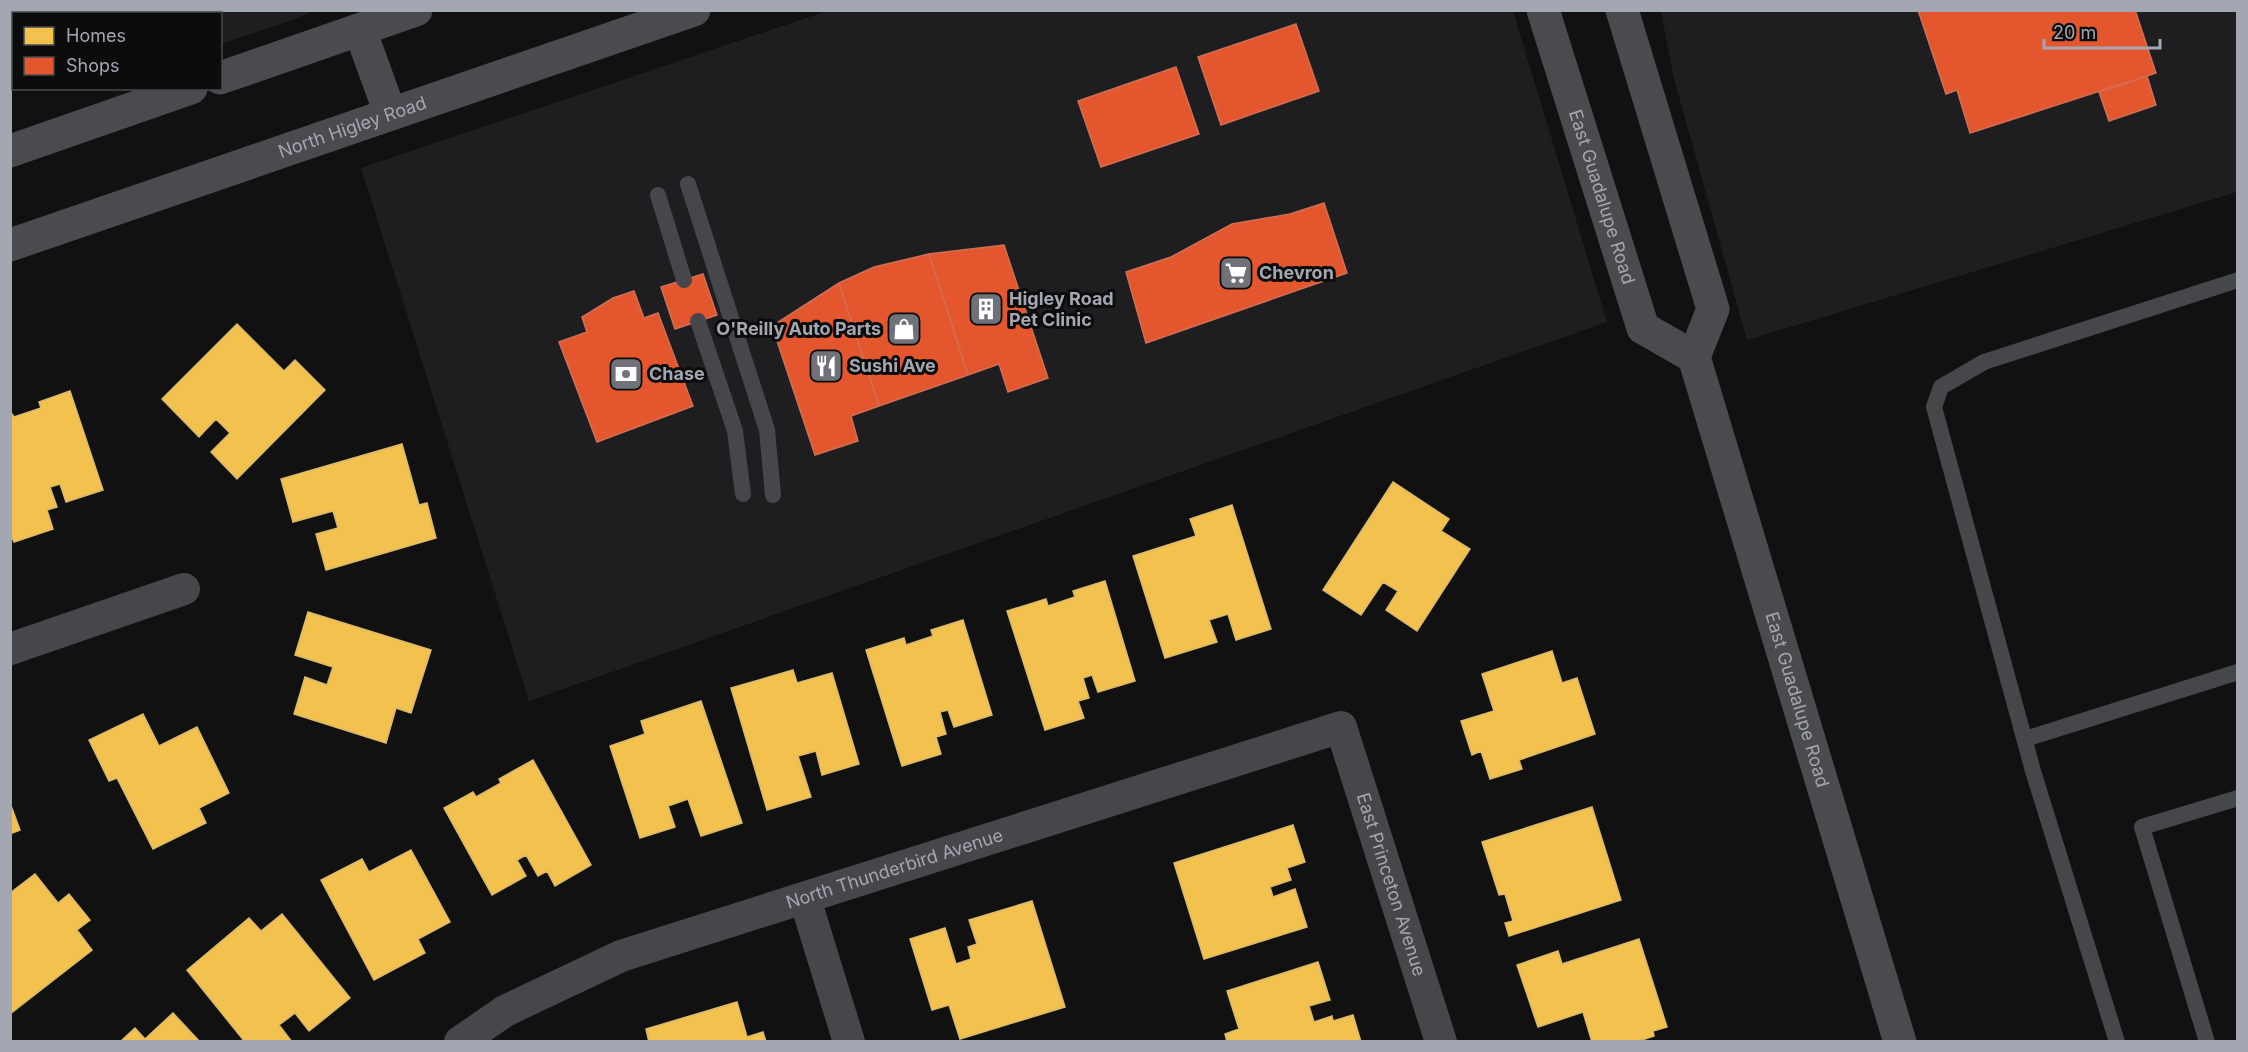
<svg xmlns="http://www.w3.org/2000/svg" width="2248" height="1052" font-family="Inter,sans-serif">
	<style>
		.built { fill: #1e1e20 }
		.green { fill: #1b211c }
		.homes { fill: #f2c14e; stroke: #dab96c; stroke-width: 1.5 }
		.shops { fill: #e4572e; stroke: #d06f56; stroke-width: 1.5 }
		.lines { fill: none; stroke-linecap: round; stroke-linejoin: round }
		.service { stroke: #46474a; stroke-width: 16 }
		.minor { stroke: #46474a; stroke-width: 32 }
		.secondary { stroke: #4a4b4e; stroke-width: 33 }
		.labels { text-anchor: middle; stroke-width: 6; stroke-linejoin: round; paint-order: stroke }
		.street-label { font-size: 18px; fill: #a3a7b2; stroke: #0c0c0d }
		.poi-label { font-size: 18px; font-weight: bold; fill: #a3a7b2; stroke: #0c0c0d; text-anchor: start }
	</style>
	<rect width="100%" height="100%" fill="#111112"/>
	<!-- built -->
	<path class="built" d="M162,11V10L312,11L296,19L221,44L220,14L163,13Z
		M827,11H1513L1607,322L529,701L361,168Z
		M1661,11H2237V192L1747,340L1673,75Z"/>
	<!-- green -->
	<path class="green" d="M11,10H107V13L14,14L13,68L11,69Z"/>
	<!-- homes -->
	<path class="homes" d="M237,324L284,371L295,360L325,390L237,479L211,452L230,433L216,419L199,437L162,399Z
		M70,391L103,490L66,502L60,484L50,487L57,507L47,510L53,529L14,542L10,532V411L14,417L41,408L39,402Z
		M402,444L419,505L427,503L436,538L326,570L316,534L338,528L333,511L293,522L281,479Z
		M1393,482L1449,519L1441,531L1470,549L1417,631L1386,610L1398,591L1383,582L1361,615L1323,590Z
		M1232,505L1271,629L1236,640L1228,614L1209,620L1217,642L1165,658L1133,556L1196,536L1190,519Z
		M1105,581L1135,681L1098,692L1092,675L1083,678L1089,698L1078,701L1084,718L1045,730L1007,611L1046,599L1048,606L1075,597L1073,591Z
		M308,612L431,650L411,713L396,708L386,743L294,714L305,677L327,685L333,667L295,655Z
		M963,620L992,715L954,727L948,710L940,712L946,734L936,737L941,754L902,766L866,650L904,638L906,645L933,636L931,630Z
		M1552,651L1562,683L1577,678L1595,734L1519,760L1522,769L1490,779L1481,751L1472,755L1461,721L1494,711L1482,674Z
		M793,670L797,683L832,673L859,764L822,775L816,751L798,756L811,797L767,810L731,688Z
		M701,701L742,823L701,836L688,799L668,806L675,827L640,838L610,746L645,734L641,721Z
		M143,714L159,746L197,727L229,793L199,808L206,823L153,849L117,778L109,781L89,740Z
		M533,760L591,865L555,886L547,871L538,876L526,855L517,860L526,876L492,895L444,808L473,792L476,797L501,783L499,779Z
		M10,803L20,830L10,834Z
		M1592,807L1621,900L1509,936L1505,923L1513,921L1505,894L1499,895L1482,842Z
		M1293,825L1305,862L1287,868L1291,880L1270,887L1273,897L1295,889L1307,927L1204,959L1174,863Z
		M411,850L450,922L418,939L425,953L374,980L321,880L362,859L369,872Z
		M35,874L58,903L69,894L90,920L77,930L92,950L10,1014V893Z
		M1032,901L1065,1007L960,1039L949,1005L932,1010L910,939L945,928L956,964L971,959L968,947L977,944L969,920Z
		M282,914L350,998L309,1031L295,1013L279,1025L292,1042H245L187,970L249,918L261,931Z
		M1639,939L1667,1027L1653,1031L1654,1036L1636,1042H1592L1583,1012L1538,1027L1517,965L1558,951L1562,964Z
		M1318,962L1330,1000L1309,1006L1314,1022L1332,1016L1333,1021L1353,1015L1361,1042H1227L1225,1034L1239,1029L1227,991Z
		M737,1002L747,1037L763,1032L766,1042H649L646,1029Z
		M173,1013L200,1042H120L135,1028L145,1039Z"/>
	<!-- shops -->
	<path class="shops" d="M1918,10H2135L2156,73L1970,133L1957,90L1946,94Z
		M1296,24L1319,91L1221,125L1198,57Z
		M1176,67L1199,134L1101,167L1078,101Z
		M2147,76L2156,105L2109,121L2099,92Z
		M1324,203L1347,273L1146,343L1126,272L1171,257L1232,224L1290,214Z
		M1004,245L1048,378L1008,392L999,364L968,375L929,254Z
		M929,254L968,375L879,406L839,283L874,267Z
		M703,274L717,315L675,329L661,287Z
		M839,283L879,406L851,416L858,441L815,455L772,326Z
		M634,291L644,318L658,313L693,406L597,442L559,342L587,332L582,317L613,298Z"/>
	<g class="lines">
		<!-- service -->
		<path class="service" d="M688,184L767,430L773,495
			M658,195L684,280
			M698,321L735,431L743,494
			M2025,739L2238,672
			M2117,1042L2033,771L1934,407L1941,387L1984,362L2238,280
			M2207,1042L2142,827L2238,798"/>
		<!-- minor -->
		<g class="minor">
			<path d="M10,649L184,589"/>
			<path d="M805,899L849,1042"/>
			<path id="s1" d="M460,1042L505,1011L621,956L1341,727L1441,1042"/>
		</g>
		<!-- secondary -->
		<g class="secondary">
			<path id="s2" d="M1543,10L1643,328L1694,357"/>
			<path id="s3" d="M1622,10L1713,309L1694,357L1900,1042"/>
			<path d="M360,30L390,113"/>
			<path d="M220,78L416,10"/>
			<path d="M10,151L191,88"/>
			<path id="s4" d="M10,245L694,10"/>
		</g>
	</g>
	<!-- icons -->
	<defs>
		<symbol id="supermarket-square" viewBox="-11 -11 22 22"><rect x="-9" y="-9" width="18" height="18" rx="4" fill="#70727a" stroke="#0c0c0d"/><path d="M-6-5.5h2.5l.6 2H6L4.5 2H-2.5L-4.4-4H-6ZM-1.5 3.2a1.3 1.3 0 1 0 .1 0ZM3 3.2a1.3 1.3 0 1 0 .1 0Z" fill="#fff"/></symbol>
		<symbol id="building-square" viewBox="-11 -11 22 22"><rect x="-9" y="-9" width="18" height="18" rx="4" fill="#70727a" stroke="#0c0c0d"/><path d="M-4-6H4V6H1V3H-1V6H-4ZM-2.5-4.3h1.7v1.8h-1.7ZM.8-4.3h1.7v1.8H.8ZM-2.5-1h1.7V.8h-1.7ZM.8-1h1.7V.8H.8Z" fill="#fff"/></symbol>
		<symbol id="shop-square" viewBox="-11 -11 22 22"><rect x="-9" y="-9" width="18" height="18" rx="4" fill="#70727a" stroke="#0c0c0d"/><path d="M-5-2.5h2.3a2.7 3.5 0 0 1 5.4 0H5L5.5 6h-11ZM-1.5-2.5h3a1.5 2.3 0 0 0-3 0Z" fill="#fff"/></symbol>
		<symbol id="restaurant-square" viewBox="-11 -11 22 22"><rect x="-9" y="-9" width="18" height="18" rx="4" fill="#70727a" stroke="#0c0c0d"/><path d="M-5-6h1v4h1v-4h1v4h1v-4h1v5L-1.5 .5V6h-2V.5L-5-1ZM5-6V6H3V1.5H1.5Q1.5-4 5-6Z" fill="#fff"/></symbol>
		<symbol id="bank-square" viewBox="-11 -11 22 22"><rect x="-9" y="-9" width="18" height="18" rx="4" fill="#70727a" stroke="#0c0c0d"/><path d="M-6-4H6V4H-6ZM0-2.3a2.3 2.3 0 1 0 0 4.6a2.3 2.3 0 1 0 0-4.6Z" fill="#fff"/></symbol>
	</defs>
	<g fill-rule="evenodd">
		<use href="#supermarket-square" x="1217" y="254" width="38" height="38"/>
		<use href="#building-square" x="967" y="290" width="38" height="38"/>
		<use href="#shop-square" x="885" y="310" width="38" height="38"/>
		<use href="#restaurant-square" x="807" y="347" width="38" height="38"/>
		<use href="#bank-square" x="607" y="355" width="38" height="38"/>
	</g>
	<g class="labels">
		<!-- street labels -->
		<g class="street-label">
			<text dy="6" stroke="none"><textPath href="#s4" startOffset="362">North Higley Road</textPath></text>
			<text dy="6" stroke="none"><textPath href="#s2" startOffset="196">East Guadalupe Road</textPath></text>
			<text dy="6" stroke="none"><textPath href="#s3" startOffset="722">East Guadalupe Road</textPath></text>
			<text dy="6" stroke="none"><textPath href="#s1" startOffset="470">North Thunderbird Avenue</textPath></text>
			<text dy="6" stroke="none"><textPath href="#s1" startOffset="1104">East Princeton Avenue</textPath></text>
		</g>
		<!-- poi labels -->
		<g class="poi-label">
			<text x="1259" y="279">Chevron</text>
			<text x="1009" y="305">Higley Road<tspan x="1009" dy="21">Pet Clinic</tspan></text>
			<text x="881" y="335" text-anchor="end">O'Reilly Auto Parts</text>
			<text x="849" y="372">Sushi Ave</text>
			<text x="649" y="380">Chase</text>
		</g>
	</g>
	<!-- border -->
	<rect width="2248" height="1052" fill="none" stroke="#a3a7b2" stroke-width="24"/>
	<!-- legend -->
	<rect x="12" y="12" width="210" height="78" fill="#0c0c0d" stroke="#484a4f" stroke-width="1.5"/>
	<rect x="24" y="27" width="30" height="18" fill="#f2c14e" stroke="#484a4f" stroke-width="1.5"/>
	<text x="66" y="42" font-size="18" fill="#a3a7b2">Homes</text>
	<rect x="24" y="57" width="30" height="18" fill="#e4572e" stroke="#484a4f" stroke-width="1.5"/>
	<text x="66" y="72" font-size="18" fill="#a3a7b2">Shops</text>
	<!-- scale -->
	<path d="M2044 39v9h116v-9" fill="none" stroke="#a3a7b2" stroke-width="3"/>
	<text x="2053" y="39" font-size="18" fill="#a3a7b2" stroke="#0c0c0d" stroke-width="4.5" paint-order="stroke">20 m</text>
</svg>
